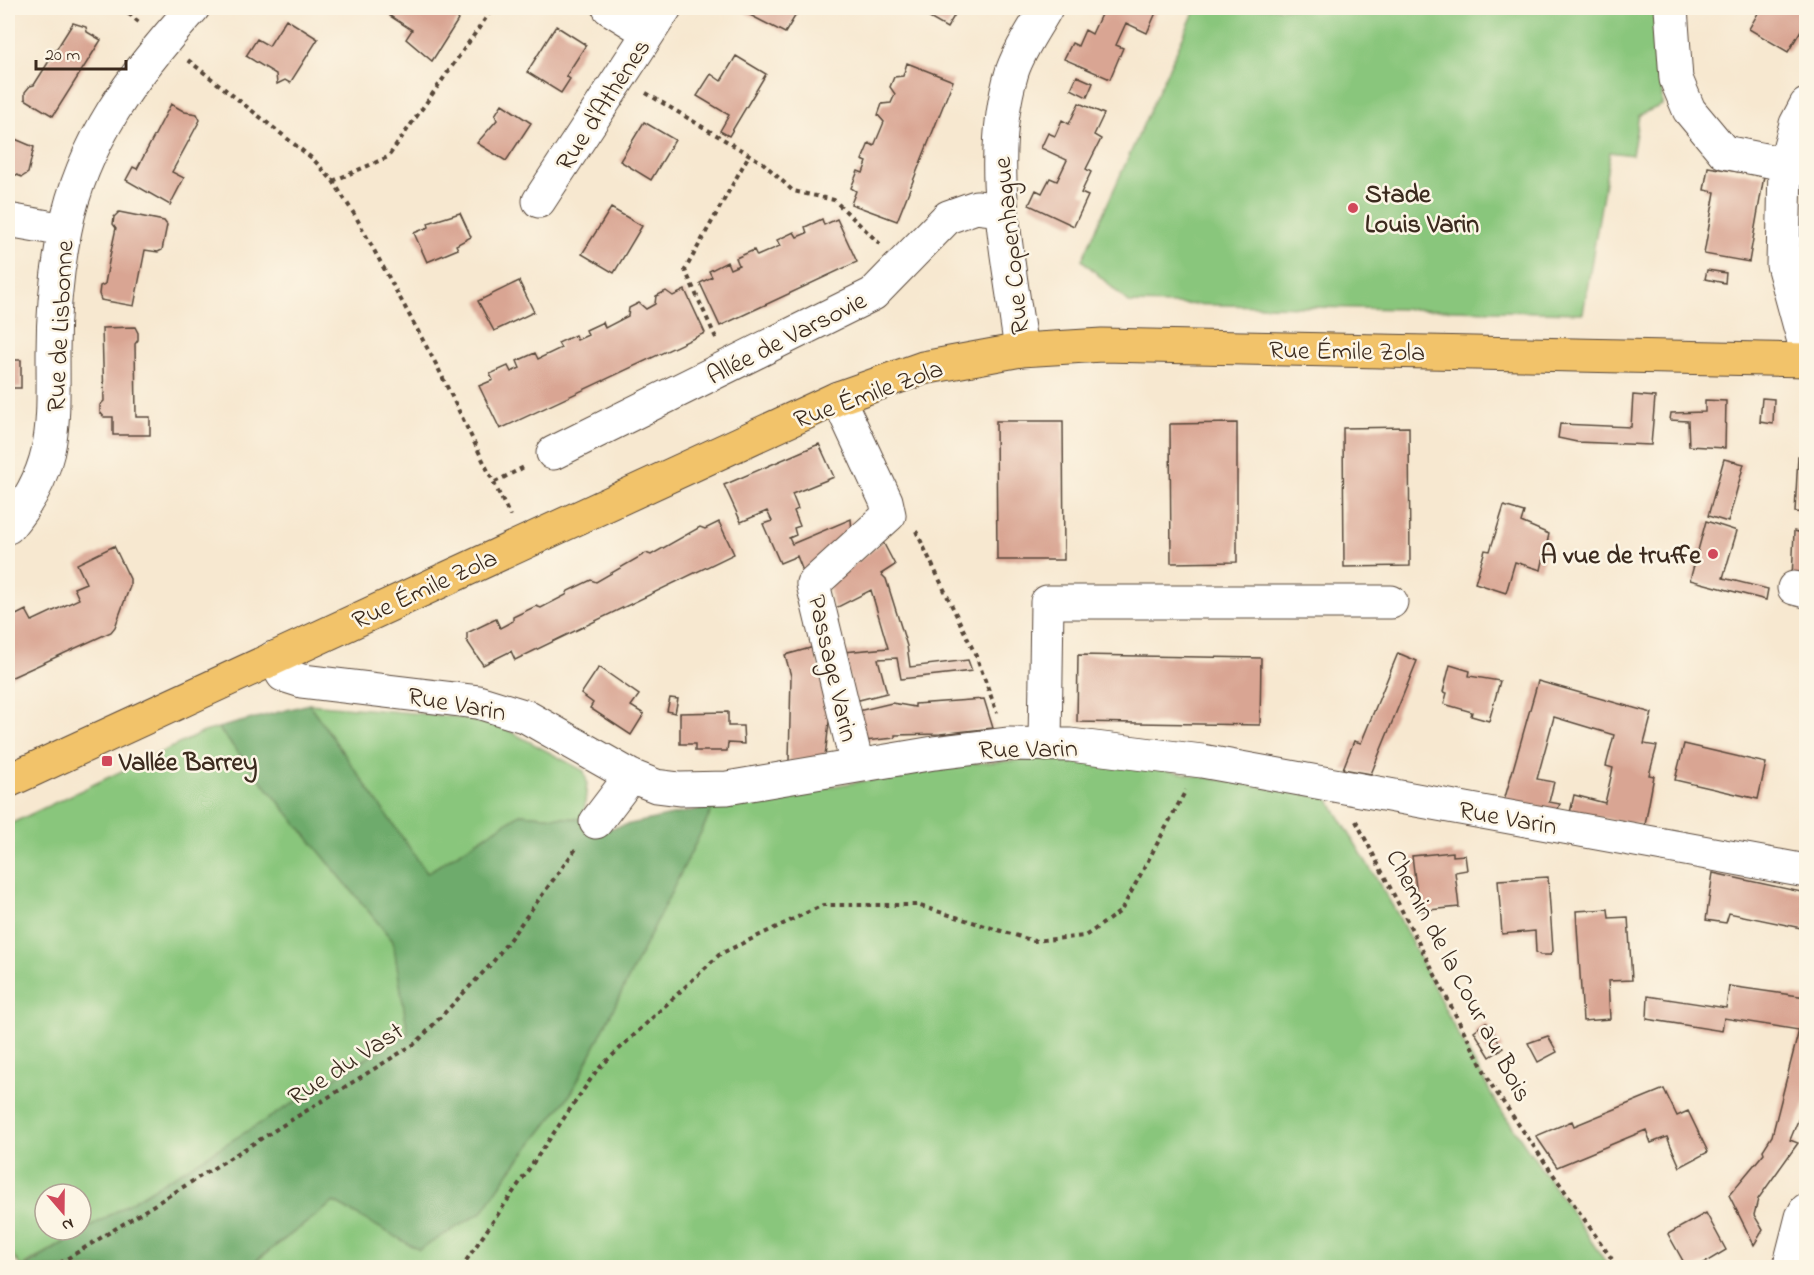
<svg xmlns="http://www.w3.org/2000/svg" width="1814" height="1275" font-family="'Indie Flower',sans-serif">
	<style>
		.green { fill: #89c67c; stroke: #62784d; stroke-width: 1.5; fill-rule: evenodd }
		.forest { fill: #6eab6c; stroke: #546a45; stroke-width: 1.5 }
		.building { fill: #d9a593 }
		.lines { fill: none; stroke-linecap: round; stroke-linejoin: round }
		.minor-casing { stroke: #574639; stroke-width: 35 }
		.major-casing { stroke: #574639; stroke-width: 35 }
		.path { stroke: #574639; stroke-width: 4; stroke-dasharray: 4.5 4.5; stroke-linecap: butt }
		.minor { stroke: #fff; stroke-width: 33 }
		.major { stroke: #f2c36a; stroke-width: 33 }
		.poi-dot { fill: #d1495b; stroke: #fcf5e5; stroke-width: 2 }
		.labels { text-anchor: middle; stroke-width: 5; stroke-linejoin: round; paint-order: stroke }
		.street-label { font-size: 26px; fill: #3b2a1e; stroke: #fcf5e5 }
		.poi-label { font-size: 26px; font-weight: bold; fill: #3b2a1e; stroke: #fcf5e5; text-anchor: start }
	</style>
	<rect width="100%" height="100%" fill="#fcf5e5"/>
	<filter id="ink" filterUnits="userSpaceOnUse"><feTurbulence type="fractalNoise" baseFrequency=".0167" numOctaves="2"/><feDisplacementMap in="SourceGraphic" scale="12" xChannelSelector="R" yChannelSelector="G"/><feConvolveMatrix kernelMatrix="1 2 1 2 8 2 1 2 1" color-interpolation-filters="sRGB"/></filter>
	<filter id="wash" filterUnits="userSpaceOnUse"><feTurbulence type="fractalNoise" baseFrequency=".008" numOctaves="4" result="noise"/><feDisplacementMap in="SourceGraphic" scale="24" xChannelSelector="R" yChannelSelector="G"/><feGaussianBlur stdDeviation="1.35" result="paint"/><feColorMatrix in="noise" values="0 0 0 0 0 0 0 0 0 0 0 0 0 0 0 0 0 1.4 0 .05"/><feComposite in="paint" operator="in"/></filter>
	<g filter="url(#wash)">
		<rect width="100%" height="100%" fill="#f7e8d0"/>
		<!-- green -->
		<path class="green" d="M1196,8H1662V105L1639,115L1632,155L1610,152L1583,313L1129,303L1082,260Z
			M309,704L458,717L504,728L584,771L587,782L584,815L581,819L520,814L427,873Z
			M218,728L393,941L408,1033L125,1207L21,1267L8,1248V825L204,732ZM45,1194H81V1230H45Z
			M1040,759L1105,760L1328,798L1398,915L1450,1019L1497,1104L1609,1267L247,1268L334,1202L419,1249L482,1212L510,1171L572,1092L714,806L966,764Z"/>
		<!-- forest -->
		<path class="forest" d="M309,704L427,873L520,814L581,819L607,829L714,806L572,1092L510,1171L482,1212L419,1250L334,1202L247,1267L23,1268L408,1033L393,941L218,728Z"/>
		<g id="blocks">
			<!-- building -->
			<path class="building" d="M395,8H463L465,9L432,61L406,39L412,30L390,16Z
				M745,8H800L785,33L746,13Z
				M912,8H952L957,11L947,28Z
				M1104,8H1158L1147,33L1126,23L1116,45L1123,48L1110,79L1064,59L1072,43L1078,46L1085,30L1092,34Z
				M1761,8H1806V22L1788,52L1749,29Z
				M286,19L318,39L290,83L285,80L277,84L276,74L246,56L257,39L269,46Z
				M73,23L86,27L87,32L101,40L53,116L25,99V92L30,86L34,85Z
				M556,26L586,45L566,76L570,79L561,93L527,72Z
				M736,56L766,74L729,136L720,131L729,115L697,96L711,74L721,81Z
				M907,63L953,81L897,221L851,204L856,191L851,188L858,171L863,173L867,162L862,160L869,143L874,146L884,122L878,115L882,104L891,103L895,94L890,87L894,77L903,76Z
				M1077,76L1093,83L1087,97L1071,89Z
				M1079,103L1104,114L1094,135L1101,139L1086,169L1091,172L1081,193L1088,196L1074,226L1029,205L1036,190L1042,193L1050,178L1057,181L1067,160L1041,148L1048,133L1055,136L1062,120L1069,124Z
				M171,104L185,112L197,114L200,120L172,172L184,178L170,205L126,180L133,167L137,169Z
				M502,104L531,123L506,161L477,143L497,120L495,115Z
				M644,122L675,140L651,180L620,161Z
				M8,136L34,147L28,173L22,177L8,172Z
				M1708,167L1764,176L1749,262L1704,254L1715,192L1704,190Z
				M611,208L642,226L614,273L582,254Z
				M119,212L164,221L167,225L162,250L158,252L145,250L134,306L101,300L99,294L100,286L105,284L110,256L116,228L113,224L114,217Z
				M460,213L471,237L456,245L458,249L427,262L414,233L429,227L428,223Z
				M822,219L824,225L837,219L857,262L720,326L700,283L712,277L709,271L727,262L730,269L739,265L736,258L754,250L757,256L780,246L777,240L794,232L797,237L807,233L805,227Z
				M1707,270L1726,273L1725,283L1705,279Z
				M519,281L534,312L494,331L478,301Z
				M685,290L705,333L500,429L479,386L493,380L490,374L508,366L511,372L520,368L517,361L535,353L538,359L561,348L558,343L575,335L577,340L588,335L586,330L603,322L605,328L628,316L629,308L639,303L646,309L655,304L656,296L666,291L673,296Z
				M135,327L138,333V340L135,344L136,417H150V435H113V417H104L100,412V405L104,401L102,328Z
				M8,360H21V388H8Z
				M1633,395L1655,397L1651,445L1577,442L1558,438L1560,424L1631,427Z
				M1762,398L1774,399L1773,424L1760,422Z
				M1705,400L1726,401L1725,448L1689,446L1688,421L1670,420L1671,413L1705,412Z
				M996,421H1063L1064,560H997Z
				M1237,423V562L1171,563L1170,424Z
				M1409,427L1410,566L1344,567L1343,428Z
				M819,444L834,477L792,494L798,509L794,511L800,526L794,528L796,535L789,538L792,544L851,519L852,534L806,579L797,556L780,563L763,524L772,521L767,511L741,522L724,485Z
				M1798,456L1806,457V513L1795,512Z
				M1724,459L1744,464L1728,522L1708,516Z
				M1504,506L1524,512L1521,522L1549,534L1541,570L1515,562L1506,593L1475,583L1485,550L1490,551Z
				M1706,521L1737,531L1723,578L1768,589L1766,600L1690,580Z
				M719,522L734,554L515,660L511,651L483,665L467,641V633L496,619L500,628L513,621V617L536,606L541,608L566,595L568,591L591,580L596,582L646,553L651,555L700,527L705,529Z
				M1794,531L1806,534V584L1792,580Z
				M883,542L895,565L881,574L886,579L907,646L910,667L968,660L972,671L901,679L897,658L878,659L887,693L855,701L843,652L888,648L871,590L834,609L829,584Z
				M114,546L130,579V586L115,627L111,632L8,679V619L26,610L32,621L79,599L74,588L86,583L77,564Z
				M814,647L830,713L825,757L789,761L791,676L785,655Z
				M1398,653L1417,661L1371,774L1343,769L1354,741L1361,743Z
				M1078,655L1261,658L1260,725L1077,722Z
				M1450,665L1470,671L1469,676L1500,681L1489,721L1471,716L1472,712L1444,704L1447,693L1443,692Z
				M599,667L639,695L631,706L644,714L631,735L590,708L593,703L581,694Z
				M1538,681L1652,713L1644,744L1657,746L1649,775L1654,776L1645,825L1570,813L1574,795L1605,803L1613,768L1606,766L1614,735L1554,717L1537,779L1554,782L1549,802L1560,804L1557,811L1504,801Z
				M670,698L678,699L675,713L667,711Z
				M984,699L993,728L940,734L895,735V738L864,741L858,711L892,703L915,707V704Z
				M728,712V726H743L744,744L728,743L727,751H695V744H680V713Z
				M1684,744L1766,763L1758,799L1675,780Z
				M1453,852V856L1465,855L1467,870L1455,872L1459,907L1419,911L1412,856Z
				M1713,873L1806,893V929L1729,913L1726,923L1706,920Z
				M1548,877L1553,951L1550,955H1540L1536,952L1535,931L1502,934L1498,880Z
				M1608,909L1609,918L1628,917L1632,980L1608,981L1610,1019L1583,1021L1576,911Z
				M1729,986L1806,997V1101L1790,1140L1798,1143L1758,1199L1754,1215L1763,1230L1754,1245L1729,1195L1764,1153L1763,1150L1772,1136L1799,1030L1724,1018L1722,1031L1647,1019L1648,996L1726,1008Z
				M1486,1022L1503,1048L1490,1057L1474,1031Z
				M1548,1036L1557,1052L1538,1062L1528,1043Z
				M1664,1089L1677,1116L1688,1111L1708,1152L1680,1167L1667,1137L1651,1143L1646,1130L1557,1167L1536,1136L1572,1121L1574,1126Z
				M1706,1213L1726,1250L1696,1268H1687L1668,1234Z"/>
		</g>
	</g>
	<g filter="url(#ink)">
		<use href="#blocks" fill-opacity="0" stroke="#574639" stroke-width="1.5"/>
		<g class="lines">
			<defs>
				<path id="minor" d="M609,8L648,32
					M1671,8L1676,79L1689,110L1724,152L1785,164
					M1806,105L1796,124L1785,164L1783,265L1806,349
					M539,201L665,8
					M8,220L65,230
					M1021,350C1009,259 985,162 1012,72C1019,50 1035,28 1046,8
					M838,398L886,501L889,515L813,584L857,765
					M553,453L873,294L948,217L976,207L1002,210
					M8,527C58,468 53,425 53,352C53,312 57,269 65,230C82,142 135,72 193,8
					M1794,588L1806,591
					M273,658L283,675L302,681L478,702L527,717L631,776L656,786L680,789L727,788L934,753L1009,744L1070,745L1202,761L1806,871
					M1045,745L1047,602H1391
					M596,822L631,776
					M1789,1268L1802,1217L1806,1210"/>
				<path id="major" d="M8,781L838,398L923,368L1021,350L1102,345L1806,360"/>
			</defs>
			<!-- minor casing -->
			<use href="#minor" class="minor-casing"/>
			<!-- major casing -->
			<use href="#major" class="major-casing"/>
			<!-- path -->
			<path class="path" d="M121,8L139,22
				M188,60L313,159L333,181L356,217L437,366L510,516
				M646,93L763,163L793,191L834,200L880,244
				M333,181L388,157L493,8
				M716,338L685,270L749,155
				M495,482L526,466
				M916,531L977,658L997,713
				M1356,821L1492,1086L1618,1268
				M52,1268L416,1043L493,962L578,846
				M461,1268L597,1070L720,954L823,905H917L1034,941L1085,936L1121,911L1186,790"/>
			<!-- minor -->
			<use href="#minor" class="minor"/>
			<!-- major -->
			<use href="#major" class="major"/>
		</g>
	</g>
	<!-- markers -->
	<g class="poi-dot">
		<circle cx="1353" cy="208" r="6"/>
		<circle cx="1713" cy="554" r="6"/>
		<rect x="101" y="755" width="12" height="12" rx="3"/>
	</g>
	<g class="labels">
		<!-- street labels -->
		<g class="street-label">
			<text transform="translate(602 104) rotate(-57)" y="9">Rue d'Athènes</text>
			<text transform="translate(1010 246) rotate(-96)" y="9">Rue Copenhague</text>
			<text transform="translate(59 326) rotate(-87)" y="9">Rue de Lisbonne</text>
			<text transform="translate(786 337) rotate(-27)" y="9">Allée de Varsovie</text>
			<text transform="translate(1347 350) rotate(1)" y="9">Rue Émile Zola</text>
			<text transform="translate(868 393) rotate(-20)" y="9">Rue Émile Zola</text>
			<text transform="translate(424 588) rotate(-25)" y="9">Rue Émile Zola</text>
			<text transform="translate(834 668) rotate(77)" y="9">Passage Varin</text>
			<text transform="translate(457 703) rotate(10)" y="9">Rue Varin</text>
			<text transform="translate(1028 748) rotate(-1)" y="9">Rue Varin</text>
			<text transform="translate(1508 817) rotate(10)" y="9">Rue Varin</text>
			<text transform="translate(1460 975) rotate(62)" y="9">Chemin de la Cour au Bois</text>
			<text transform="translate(345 1063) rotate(-33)" y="9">Rue du Vast</text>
		</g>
		<!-- poi labels -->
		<g class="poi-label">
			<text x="1365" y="202">Stade<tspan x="1365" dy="30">Louis Varin</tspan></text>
			<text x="1701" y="563" text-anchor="end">A vue de truffe</text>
			<text x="119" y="770">Vallée Barrey</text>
		</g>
	</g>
	<!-- margin -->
	<rect width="1814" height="1275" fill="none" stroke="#fcf5e5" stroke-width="30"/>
	<!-- north arrow -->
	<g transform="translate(63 1212) rotate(160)"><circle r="28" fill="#fcf5e5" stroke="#afa495" stroke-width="1.5"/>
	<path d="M0-4.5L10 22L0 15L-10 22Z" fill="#d1495b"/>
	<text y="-9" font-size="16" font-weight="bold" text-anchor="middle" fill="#3b2a1e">N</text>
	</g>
	<!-- scale -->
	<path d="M36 60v9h90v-9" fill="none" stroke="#3b2a1e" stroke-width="3"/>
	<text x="45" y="60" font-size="18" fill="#3b2a1e" stroke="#fcf5e5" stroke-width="4.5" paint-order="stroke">20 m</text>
</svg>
